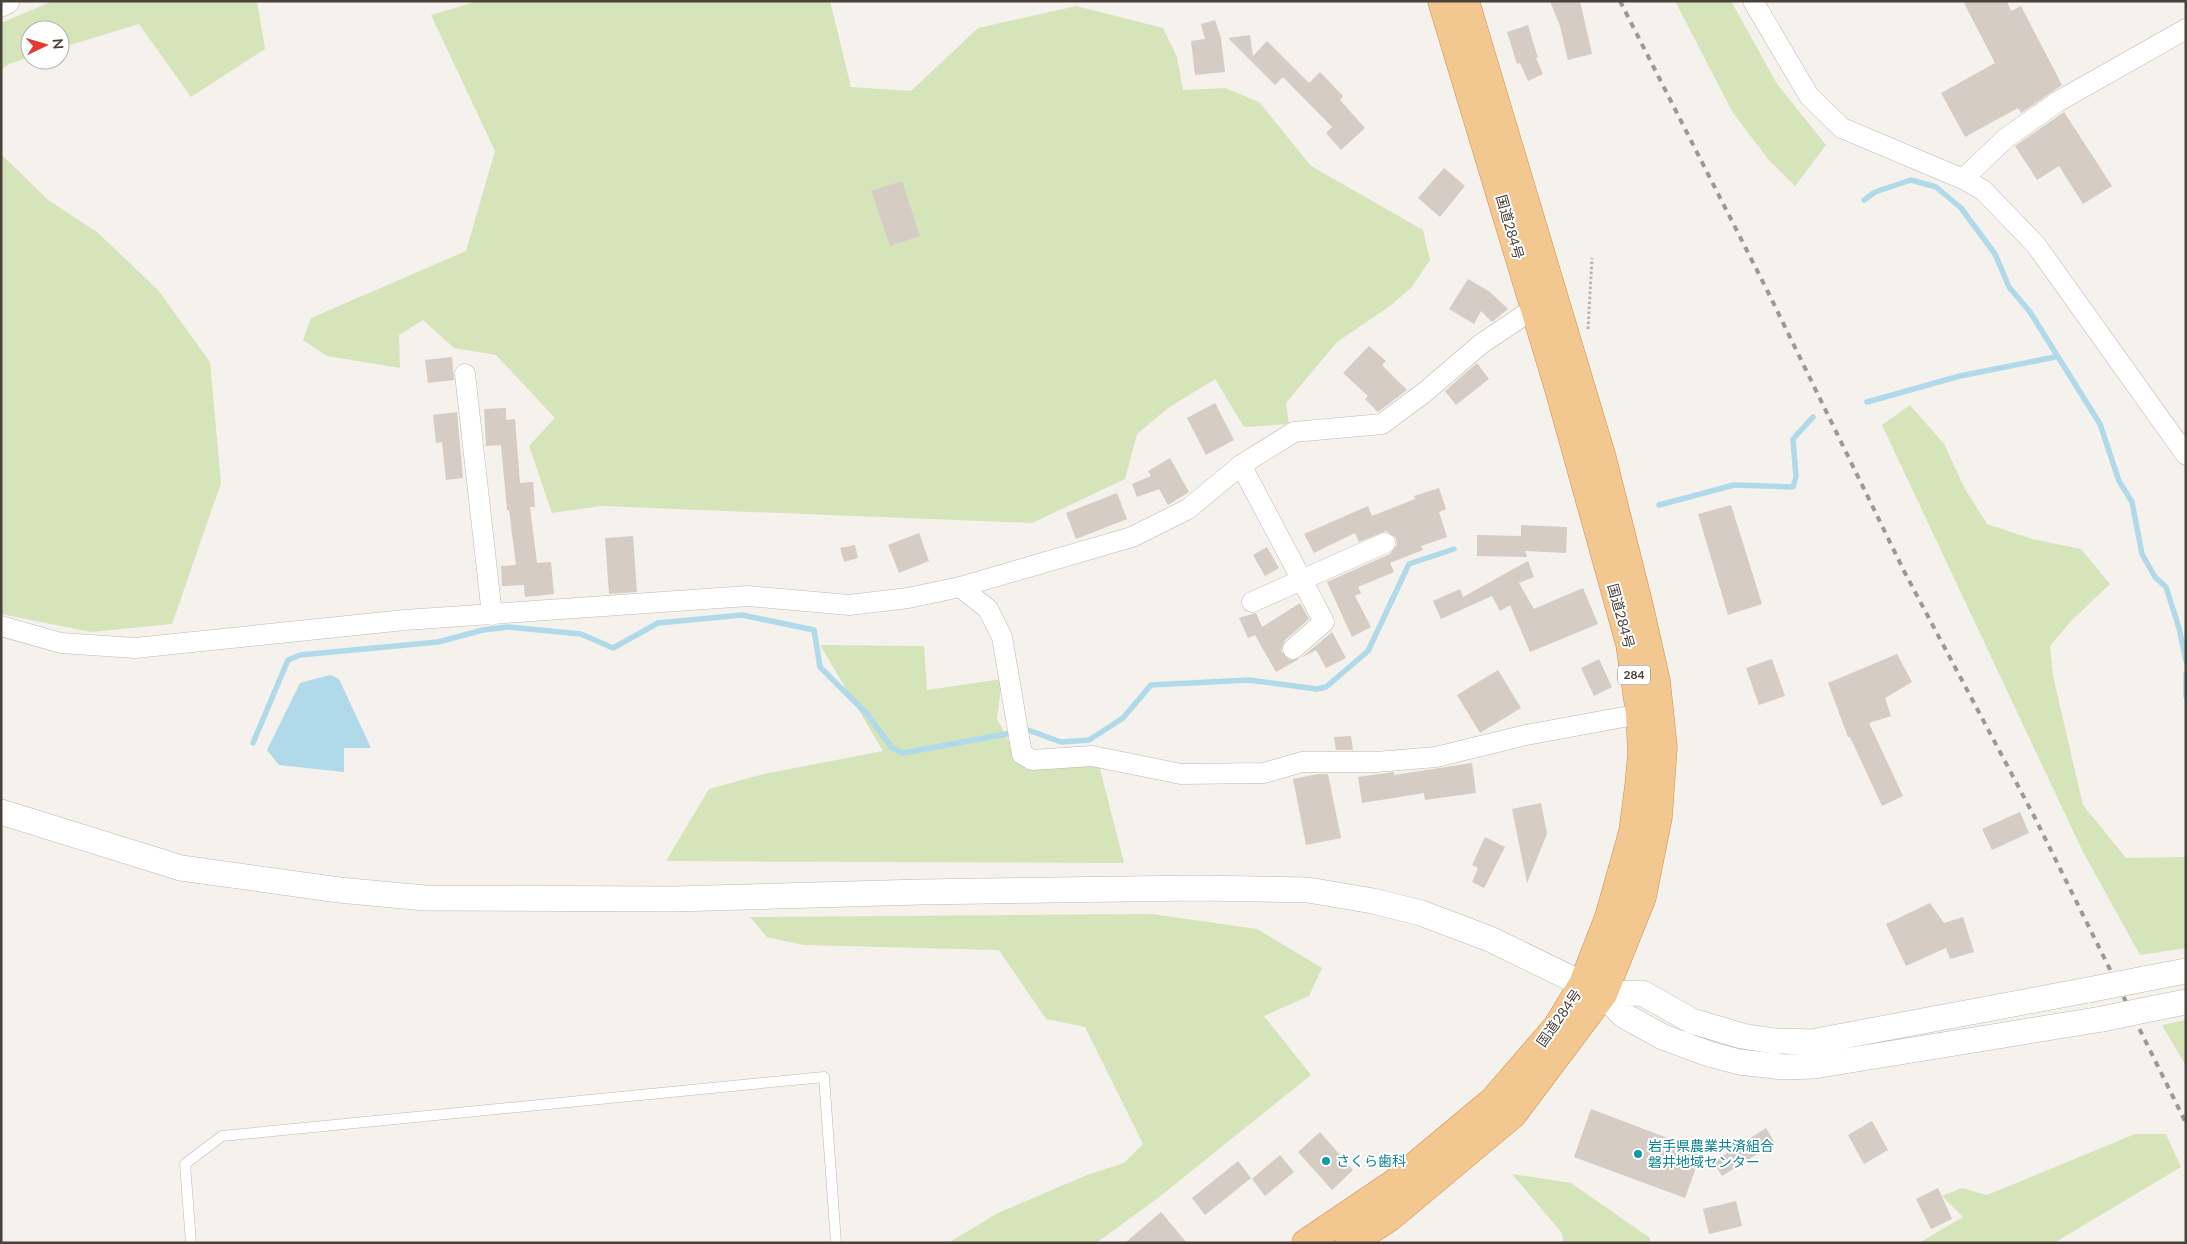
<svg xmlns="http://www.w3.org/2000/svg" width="2187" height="1244" font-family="Lato,'Noto Sans JP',sans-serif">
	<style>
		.green { fill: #d6e4ba }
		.water { fill: #b0d9ea }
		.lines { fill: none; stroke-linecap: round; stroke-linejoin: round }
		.stream { stroke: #b0d9ea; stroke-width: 5.5 }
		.building { fill: #d5ccc3 }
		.service-casing { stroke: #bfb8b0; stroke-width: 11 }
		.minor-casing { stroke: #bfb8b0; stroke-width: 21 }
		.tertiary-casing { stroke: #bfb8b0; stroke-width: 26 }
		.trunk-casing { stroke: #cf8f4c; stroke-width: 29 }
		.path { stroke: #c0b2a2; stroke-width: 3; stroke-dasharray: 2.5 2.5; stroke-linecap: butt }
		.service { stroke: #fff; stroke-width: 10 }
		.minor { stroke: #fff; stroke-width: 20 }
		.tertiary { stroke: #fff; stroke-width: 25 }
		.trunk { stroke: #f2c890; stroke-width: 28 }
		.rail { stroke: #999; stroke-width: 4; stroke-dasharray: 6 6; stroke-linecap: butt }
		.tertiary-bridge-casing { stroke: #bfb8b0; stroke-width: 26; stroke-linecap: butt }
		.tertiary-bridge { stroke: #fff; stroke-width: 25 }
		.culture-dot { fill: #0f9aa8; stroke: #fff; stroke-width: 2 }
		.labels { text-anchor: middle; stroke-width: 4; stroke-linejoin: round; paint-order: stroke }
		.shield { fill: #fff; stroke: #807a75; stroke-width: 1 }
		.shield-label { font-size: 12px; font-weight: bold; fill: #49413a }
		.street-label { font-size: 14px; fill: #49413a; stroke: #fff }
		.culture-label { font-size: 14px; fill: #0d838f; stroke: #fff; text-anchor: start }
	</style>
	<rect width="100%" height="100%" fill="#f5f1ec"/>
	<!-- green -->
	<path class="green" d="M53,1H257L265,49L191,97L139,24L60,48V30H30V57L9,64L1,70V23Z
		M478,1H830L851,87L911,91L978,28L1076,6L1163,28L1177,57L1183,90L1225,88L1259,102L1311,166L1423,230L1430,260L1411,288L1390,306L1337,342L1286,403L1289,424L1244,427L1215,379L1168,408L1137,434L1125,479L1032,523L601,506L552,513L529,446L555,418L496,355L454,348L423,320L399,335L400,368L327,356L303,340L311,318L466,251L495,151L431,15Z
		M1675,1H1731L1777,84L1826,145L1795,186L1768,159L1733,113Z
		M1,154L48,200L97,232L158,290L210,362L221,483L172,624L91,632L1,614Z
		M1910,405L1944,444L1965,489L1987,524L2032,539L2081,549L2110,584L2072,620L2050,646L2053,676L2083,805L2126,858L2186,857V948L2140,955L2083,852L1882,425Z
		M820,645L924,646L927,690L1002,679L997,719L1023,767L1098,761L1124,863L666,861L709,789L764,774L883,751Z
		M1152,914L1257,929L1322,968L1309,996L1264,1016L1311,1075L1158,1198L1096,1243H948L998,1213L1087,1175L1124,1163L1143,1144L1085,1027L1046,1019L999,950L803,945L767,937L750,917Z
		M2186,1020V1066L2162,1025Z
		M2135,1134H2166L2181,1167L2054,1243H1919L1963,1217L1942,1196L1962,1188L1987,1195Z
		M1512,1174L1571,1183L1650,1238V1243H1563L1562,1233Z"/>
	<!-- water -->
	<path class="water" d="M330,675L339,679L371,748H344V772L279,765L267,750L300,683Z"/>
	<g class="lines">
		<!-- stream -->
		<path class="stream" d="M1864,200L1875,192L1911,180L1936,187L1961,208L1995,254L2009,287L2030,312L2100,424L2119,481L2132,502L2142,554L2155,577L2166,587L2179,628L2186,661
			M1867,402L1960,376L2055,357
			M1659,505L1734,485L1793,487L1796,477L1793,439L1813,417
			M2186,674V696
			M253,743L288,660L300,655L438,642L483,630L508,627L581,634L613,648L658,623L742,615L814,630L820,667L867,714L892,748L903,753L1028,730L1061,742L1089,740L1123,718L1151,685L1249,680L1317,689L1326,687L1368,651L1409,564L1454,549"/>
	</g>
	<!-- building -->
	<path class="building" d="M1550,1H1580L1592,54L1568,60L1560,26Z
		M1963,1H2007L2011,11L2021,6L2062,85L2021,113L2018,108L1965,137L1941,93L1995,63Z
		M1215,20L1221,38L1225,72L1195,75L1191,41L1205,39L1201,24Z
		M1528,25L1538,58H1536L1543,74L1528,81L1520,63L1517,64L1507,32Z
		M1250,35L1253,56L1267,41L1309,83L1320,72L1343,96L1340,100L1365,128L1341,150L1326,133L1332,127L1283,77L1275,85L1228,38Z
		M2064,112L2112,186L2083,204L2059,166L2037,180L2015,146Z
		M1444,168L1465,186L1440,217L1418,198Z
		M902,181L920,236L890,246L871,191Z
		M1468,279L1490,292L1508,309L1492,322L1481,311L1474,324L1449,309Z
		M1369,346L1386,361L1382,365L1407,390L1378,412L1365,399L1368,396L1343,373Z
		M452,357L454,380L428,383L425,360Z
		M1477,363L1489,379L1456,405L1445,391Z
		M1215,403L1234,440L1206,455L1187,418Z
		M506,408V420L515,419L520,483L533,482L535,507H530L537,563L551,562L554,594L525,597L524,585L502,586L501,566L516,565L509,510H507L501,445L486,446L484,409Z
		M457,412L463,478L446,480L442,442L436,443L433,415Z
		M1170,458L1189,492L1168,505L1159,489L1137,497L1132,484L1151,476L1148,471Z
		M1439,488L1446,509L1439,512L1447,537L1421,546L1423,550L1390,563L1394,572L1358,587L1361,593L1355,596L1371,627L1352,637L1327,582L1390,554L1397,545L1396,538L1386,531L1359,542L1355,533L1314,553L1304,534L1368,506L1372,516L1415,499L1414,496Z
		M1117,493L1127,519L1076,539L1066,513Z
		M1731,505L1762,604L1728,615L1698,514Z
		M1521,525L1567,527L1566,553L1525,551L1527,557L1477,556V535L1521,536Z
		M919,533L929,561L899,573L888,545Z
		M633,536L637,592L609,594L605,538Z
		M855,545L858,558L844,562L840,548Z
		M1267,547L1279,568L1265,576L1253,555Z
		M1528,561L1534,577L1519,583L1534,609L1583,588L1598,624L1530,652L1510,605L1500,611L1492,596L1441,619L1433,601L1460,589L1463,597Z
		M1300,603L1309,619L1285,640L1281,651L1289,660L1299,659L1276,672L1255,635L1248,638L1239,618L1256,613L1262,627Z
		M1332,632L1346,658L1326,668L1316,650L1301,658Z
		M1897,654L1912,682L1885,698L1891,716L1869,723L1903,796L1882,806L1850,737H1848L1828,683Z
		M1599,659L1612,687L1594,696L1581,668Z
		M1772,659L1785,696L1759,705L1746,668Z
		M1498,670L1521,708L1480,733L1457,695Z
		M1351,736L1353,750H1336L1334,737Z
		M1472,763L1476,793L1425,800L1424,793L1362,803L1358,777L1394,772V775Z
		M1319,774H1328L1341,838L1306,845L1293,779Z
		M1541,803L1547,834L1527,883L1512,809Z
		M2020,812L2029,833L1992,850L1982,829Z
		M1485,837L1505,847L1484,888L1472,882L1478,868L1472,865Z
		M1930,903L1944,923L1963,917L1974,952L1950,959L1946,948L1906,966L1886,924Z
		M1591,1109L1702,1151L1685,1198L1574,1157Z
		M1872,1121L1888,1150L1864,1164L1848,1135Z
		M1766,1128L1775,1143L1722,1176L1713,1162Z
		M1320,1132L1353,1170L1332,1190L1298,1152Z
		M1280,1155L1294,1172L1265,1196L1252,1179Z
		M1238,1161L1251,1178L1205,1215L1192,1198Z
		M1938,1188L1952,1219L1931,1229L1916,1199Z
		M1736,1201L1742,1226L1709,1234L1703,1209Z
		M1161,1212L1187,1243H1125Z"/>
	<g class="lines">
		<defs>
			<path id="service" d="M191,1243L185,1164L222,1136L824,1077L836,1243"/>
			<path id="minor" d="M1753,1L1809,96L1842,128L1963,179L1983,190L2036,245L2186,455
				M1963,179L2006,138L2057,102L2186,29
				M465,374L492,615
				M1241,465L1324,622L1293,649
				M960,587L988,609L1002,637L1022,754L1032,760L1092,756L1181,774L1264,773L1302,762H1376L1436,757L1526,735L1640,714
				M1252,602L1385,543
				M1,626L61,643L135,648L405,620L748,596L849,605L908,598L960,587L1132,537L1188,509L1241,465L1294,432L1382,424L1425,392L1481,344L1545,301"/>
			<path id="tertiary" d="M1,4L7,1
				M1,812L181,868L339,890L425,898L673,899L920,892L1197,888L1308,890L1373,901L1421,913L1490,939L1603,994L1623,1015L1663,1037L1709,1054L1739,1062L1783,1067L1814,1066L2102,1019
				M2144,979L2186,971
				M1603,994L1642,993L1692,1021L1742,1036L1774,1041L1811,1042L2088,990
				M2155,1008L2186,1002"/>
			<path id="trunk" d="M1306,1243L1396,1182L1493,1101L1557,1027L1583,984L1609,917L1633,832L1639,786L1642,753L1640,714L1630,644L1559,389L1442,1
				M1350,1243L1390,1217L1512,1115L1603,994L1642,897L1658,817L1663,747L1656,681L1639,606L1602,458L1465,1"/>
		</defs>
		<!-- service casing -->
		<use href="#service" class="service-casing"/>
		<!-- minor casing -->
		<use href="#minor" class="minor-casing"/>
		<!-- tertiary casing -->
		<use href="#tertiary" class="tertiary-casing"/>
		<!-- trunk casing -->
		<use href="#trunk" class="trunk-casing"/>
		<!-- path -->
		<path class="path" d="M1588,329L1592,258"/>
		<!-- service -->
		<use href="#service" class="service"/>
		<!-- minor -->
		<use href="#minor" class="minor"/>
		<!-- tertiary -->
		<use href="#tertiary" class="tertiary"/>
		<!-- trunk -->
		<use href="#trunk" class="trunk"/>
		<!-- rail -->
		<path class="rail" d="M1620,1L1767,290L1905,573L2034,816L2186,1123"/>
		<defs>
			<path id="tertiary-bridge" d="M2088,990L2144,979
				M2102,1019L2155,1008"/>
		</defs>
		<!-- tertiary-bridge casing -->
		<use href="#tertiary-bridge" class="tertiary-bridge-casing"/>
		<!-- tertiary-bridge -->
		<use href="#tertiary-bridge" class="tertiary-bridge"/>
	</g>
	<!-- markers -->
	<g class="culture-dot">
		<circle cx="1638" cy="1154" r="5"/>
		<circle cx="1326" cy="1161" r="5"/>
	</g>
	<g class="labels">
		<!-- shield labels -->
		<rect class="shield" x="1618" y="665.5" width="32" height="19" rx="4"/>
		<g class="shield-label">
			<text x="1634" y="679">284</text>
		</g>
		<!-- street labels -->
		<g class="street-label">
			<text transform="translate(1510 227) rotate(74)" y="5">国道284号</text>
			<text transform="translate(1621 616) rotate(75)" y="5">国道284号</text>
			<text transform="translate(1559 1018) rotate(-55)" y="5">国道284号</text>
		</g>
		<!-- culture labels -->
		<g class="culture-label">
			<text x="1648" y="1151">岩手県農業共済組合<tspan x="1648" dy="16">磐井地域センター</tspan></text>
			<text x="1336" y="1166">さくら歯科</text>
		</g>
	</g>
	<!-- border -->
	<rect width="2187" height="1244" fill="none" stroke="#49413a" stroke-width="5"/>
	<!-- north arrow -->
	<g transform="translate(45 45) rotate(85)"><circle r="24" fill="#ffffff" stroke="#b6b3b0"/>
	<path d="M0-4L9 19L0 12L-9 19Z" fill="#e53833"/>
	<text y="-8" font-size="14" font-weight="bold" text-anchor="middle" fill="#49413a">N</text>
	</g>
</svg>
